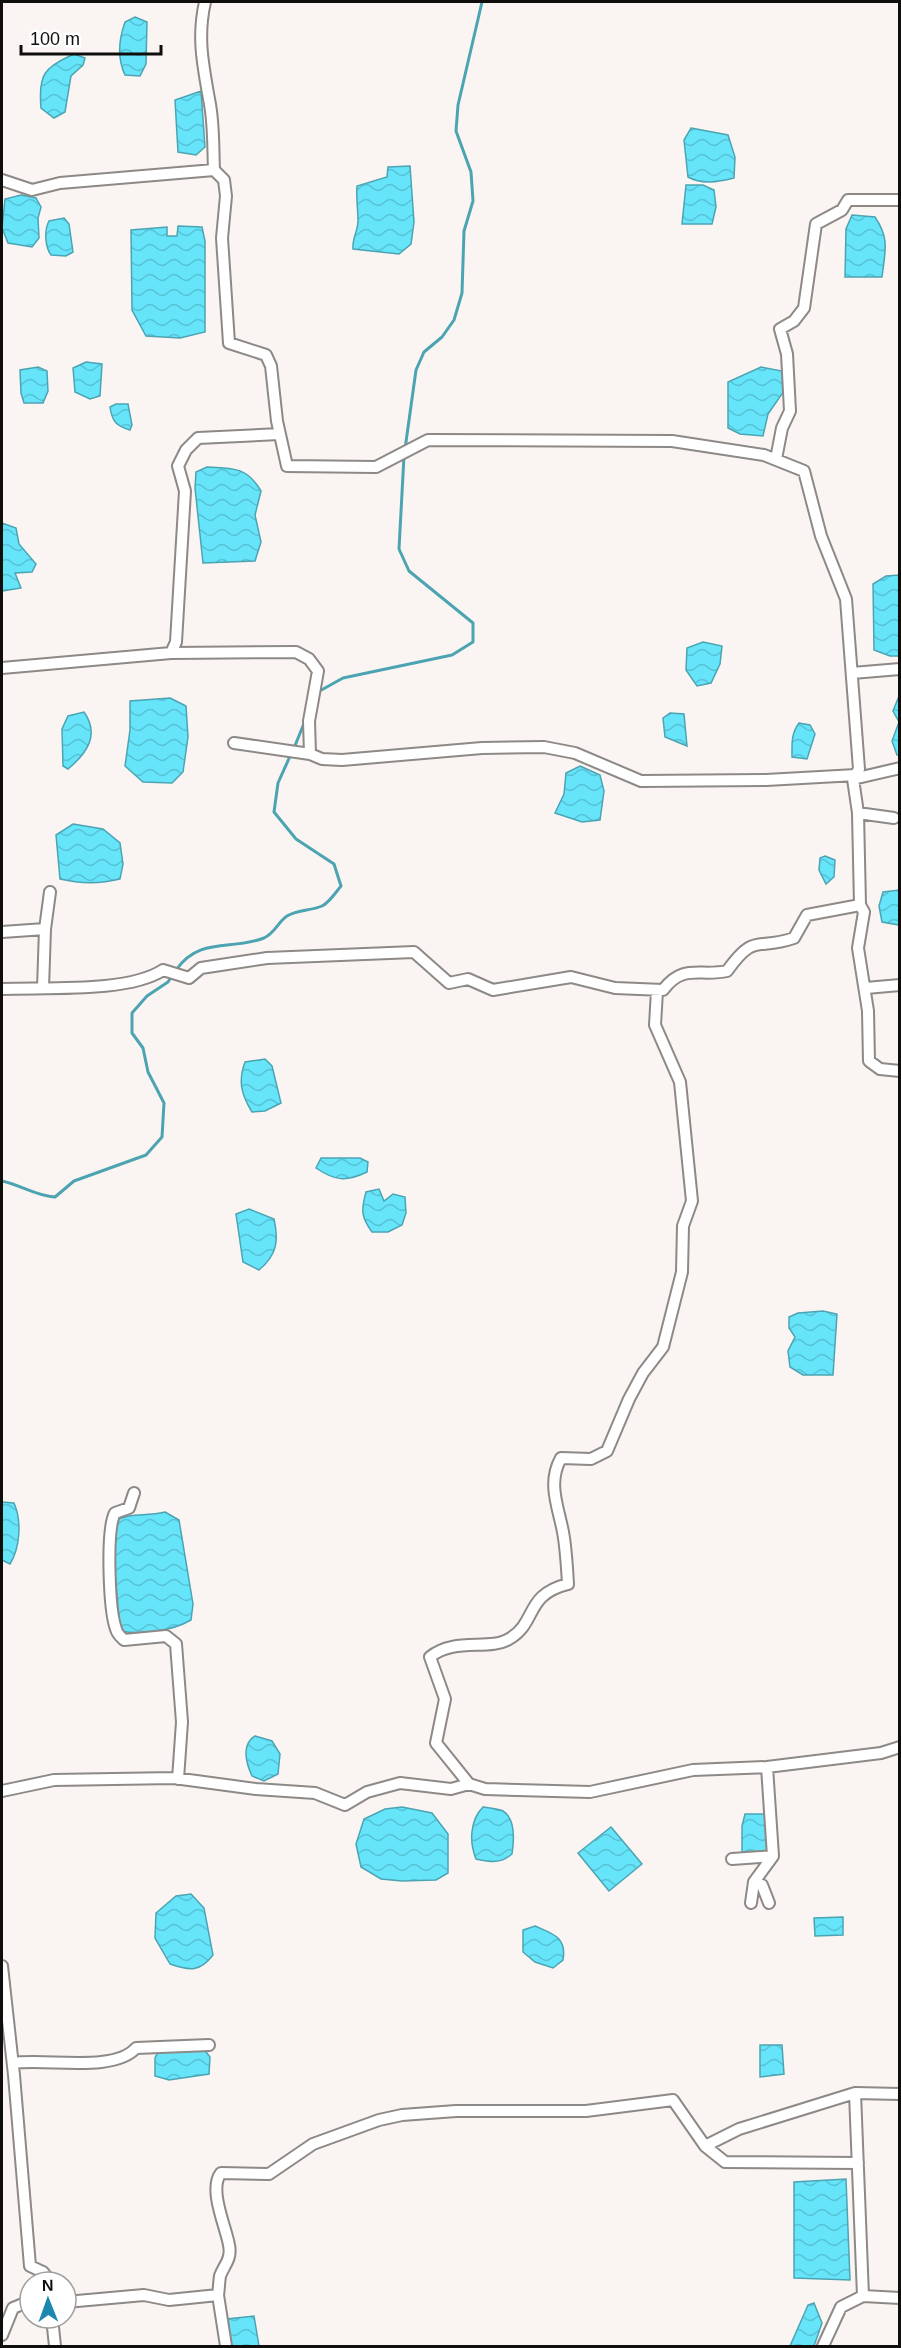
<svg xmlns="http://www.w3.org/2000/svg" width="901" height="2348" font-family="Helvetica,sans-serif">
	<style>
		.water { fill: url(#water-waves); stroke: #4ca4b3; stroke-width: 1.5 }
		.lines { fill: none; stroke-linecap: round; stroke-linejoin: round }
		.stream { stroke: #4ca4b3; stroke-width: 3 }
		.minor-casing { stroke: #8d8986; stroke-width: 14 }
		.minor { stroke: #fff; stroke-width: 10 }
	</style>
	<defs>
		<pattern id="water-waves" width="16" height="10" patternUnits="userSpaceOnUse" patternTransform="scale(1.5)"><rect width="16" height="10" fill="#66e4fa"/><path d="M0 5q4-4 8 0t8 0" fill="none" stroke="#57c2d5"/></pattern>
	</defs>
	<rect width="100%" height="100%" fill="#faf5f2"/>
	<!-- water -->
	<path class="water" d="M135,17L147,22L146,64L140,76L125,75C117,58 119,39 125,22Z
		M74,54L85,58L83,65L71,76L65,112L54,118L41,108C38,74 44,68 74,54Z
		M201,91L205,147L196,155L178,152L175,100Z
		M691,128L728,135L735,157L734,178C718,182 702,185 688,177L684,140Z
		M410,166L414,222L411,244L399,254L353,249C352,238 358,231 358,221C358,209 356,198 357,186L387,177L388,167Z
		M686,185H703L714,190L716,207L712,224H682Z
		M21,195L36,198L41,207L38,218L39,238L32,247L8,243L2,228L5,199Z
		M852,215L875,217C890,239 885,251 882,277H845L846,229Z
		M64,218L69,224L73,252L66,256L51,255C45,247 44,230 49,221Z
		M178,226L202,227L205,241V332L180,338L146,336L132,310L131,230L167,227V236H177Z
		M86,362L102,364L100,396L90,399L75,392L73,368Z
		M38,367L47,371L48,391L43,403H24L21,393L20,370Z
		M761,367L787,372L784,391L768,414L763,436L740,434L728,428V382Z
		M116,404H128L132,425L130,430C116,426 112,421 110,407Z
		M207,467C233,468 247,467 261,491L255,515L261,542L255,561L203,563L195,488L196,472Z
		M2,523L16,528L19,544L36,564L32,572L15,573L21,588L2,591Z
		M899,575V656H890L874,650L873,584L886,576Z
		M703,642L722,646L720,664L711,683L697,686L686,670L687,648Z
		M899,696L900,755H897L892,741L899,722L893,711Z
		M170,698L186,706L188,737L183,772L172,783L143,782L125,766L130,730V701Z
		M84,712C100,735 87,753 68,769L63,766L62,729L68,716Z
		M670,713L684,714L687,746L665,737L663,718Z
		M799,723L810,725L815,734L807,759L792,757C792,743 791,734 799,723Z
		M580,766L600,775L604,791L600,820L582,822L555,813L564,794L566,773Z
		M73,824L103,829L120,843L123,864L120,879C100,884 81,884 60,879L56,835Z
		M825,856L835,860L834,877L826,884L819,870L820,858Z
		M899,890V925L882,922L879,906L883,892Z
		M265,1059L272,1066L281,1103L265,1111L252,1112C241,1094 238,1081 245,1062Z
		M321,1158H360L368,1162L367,1172C346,1182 335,1181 316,1168Z
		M379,1189L384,1201L393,1194L405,1197L406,1213L402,1225L388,1232H372C361,1217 361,1210 366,1192Z
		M249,1209L274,1219C279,1241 277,1255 259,1270L243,1262L236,1214Z
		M823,1311L837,1314L833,1375H803L790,1367L788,1351L795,1337L789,1328V1317L798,1313Z
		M2,1502L14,1503C22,1521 20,1548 10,1564L2,1560Z
		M165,1512L179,1520L193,1604L191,1620C172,1631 142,1635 120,1631L112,1537L113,1521C133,1512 144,1517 165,1512Z
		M255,1736L272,1741L280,1754L278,1774L264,1781L252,1776C246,1763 241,1744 255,1736Z
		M402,1807L432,1813L448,1834V1873L436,1880L402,1881L381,1879L361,1867L356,1844L364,1819L385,1809Z
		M483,1807C489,1808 497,1808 503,1811C516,1819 514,1841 512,1854C500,1864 491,1862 476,1859C469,1842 470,1820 483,1807Z
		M745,1814H766L768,1852L742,1853V1826Z
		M611,1827L642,1864L609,1891L578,1853Z
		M191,1894L204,1908L213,1955C200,1972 190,1971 170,1964L155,1938L156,1913L176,1896Z
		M843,1917V1935L815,1936L814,1918Z
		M535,1926C553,1934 567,1937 563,1960L553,1968L535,1962L523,1952V1930Z
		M760,2045H782L784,2074L760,2077Z
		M203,2048L210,2057L209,2074L169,2080L155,2076V2058L158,2052Z
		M846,2179L850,2280L794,2278V2182Z
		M814,2303L822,2323L814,2346H790L808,2305Z
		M254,2316L259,2346H229L227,2319Z"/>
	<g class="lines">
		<!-- stream -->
		<path class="stream" d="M405,449L416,370L424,352L442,337L454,320L462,293L464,231L473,201L471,172L456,131L458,105L482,2
			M316,693L343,678L452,655L473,642V623L409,571L399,549L404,456
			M294,748L305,721
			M176,970C200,936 231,951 264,938C275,933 278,922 287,916C298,909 311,911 322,906C329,903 336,892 341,886L334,864L296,839L274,812L278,783L291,754
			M2,1181C21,1185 36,1196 55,1197L74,1181L146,1155L162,1137L164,1103L148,1072L143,1048L132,1033V1013L147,996L168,982L172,976"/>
		<defs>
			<path id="minor" d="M205,2C197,37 203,65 209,99C214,122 213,146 214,170L224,180L226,196L222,238L229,343L266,355L271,366L277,421L287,466L376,467L428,440L672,441L764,455L804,471L821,536L846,599L859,769L853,779L858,813L860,905L864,912L858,948L868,1011L869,1061L880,1069L900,1071
				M2,180L32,190L60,183L214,170
				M776,459L782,428L790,411L787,354L780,329L794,321L804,308L816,224L842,210L848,200H900
				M171,653L296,652L309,659L318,671L309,721L310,754L322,759L342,760L482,748L544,747L575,753L641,781L766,780L856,775
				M2,668L171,653L176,642L185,491L178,466L186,450L198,438L279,434
				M852,673L900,669
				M234,743L310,754
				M853,779L900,768
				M858,813L894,818
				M2,932L45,929
				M43,988L45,929L50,892
				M866,988L900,985
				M2,989C45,987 128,993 163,970L189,978L201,968L267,958L414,952L449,983L468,979L493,990L571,977L615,988L663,990C683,963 700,977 727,971C755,932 756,951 794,938L807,915L860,905
				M134,1493L129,1508L115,1513C106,1529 109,1610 116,1629C117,1634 121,1637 124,1640L166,1636L176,1644L182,1722L178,1779
				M469,1784L485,1789L590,1792L693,1770L767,1767
				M2,1791L54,1780L174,1778L256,1789L315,1793L345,1805L367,1792L400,1783L451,1789L469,1784L436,1743L445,1699L430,1657C454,1637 489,1651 509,1639C538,1622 524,1595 568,1584C567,1567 566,1548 563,1532C558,1506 547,1483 561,1458L591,1459L607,1451L629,1399L643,1373L663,1347L682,1272L683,1226L692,1201L680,1082L655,1025L657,991
				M732,1859L773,1856L767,1767L881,1753L900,1747
				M754,1882L762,1885L769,1903
				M751,1903L754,1882L773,1856
				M2,1966L14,2075L30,2266L43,2272L51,2282
				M13,2063C46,2058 114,2073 136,2048L209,2045
				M705,2146L725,2162L858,2163
				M218,2295L226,2346
				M863,2296L900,2298
				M66,2302L144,2295L169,2300L218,2295C219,2289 219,2282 220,2276C224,2265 232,2259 229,2245C226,2227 208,2189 221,2173L269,2174L313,2144L379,2120L402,2115L456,2111H586L673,2100L705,2146L739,2129L855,2093L900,2094
				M52,2318L55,2346
				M2,2335L13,2308L30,2301
				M823,2346L841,2307L863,2296L855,2093"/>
		</defs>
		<!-- minor casing -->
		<use href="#minor" class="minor-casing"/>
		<!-- minor -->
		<use href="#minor" class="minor"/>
	</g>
	<!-- border -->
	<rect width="901" height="2348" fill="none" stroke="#0f0e0d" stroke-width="6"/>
	<!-- north arrow -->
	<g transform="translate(48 2300) rotate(359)"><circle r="28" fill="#ffffff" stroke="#9f9f9e" stroke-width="1.5"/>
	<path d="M0-4.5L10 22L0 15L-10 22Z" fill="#1c88af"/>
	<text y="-9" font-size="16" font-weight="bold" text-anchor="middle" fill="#0f0e0d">N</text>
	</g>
	<!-- scale -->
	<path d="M21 45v9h140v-9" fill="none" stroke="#0f0e0d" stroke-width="3"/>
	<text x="30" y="45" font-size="18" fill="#0f0e0d" stroke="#ffffff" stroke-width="4.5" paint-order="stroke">100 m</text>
</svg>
